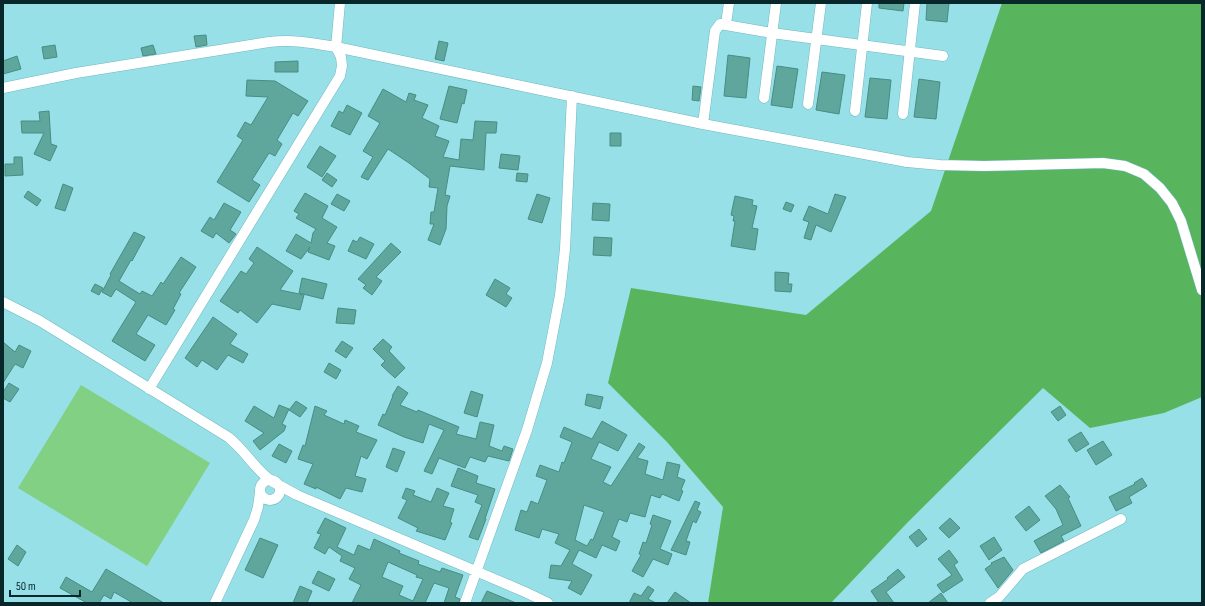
<svg xmlns="http://www.w3.org/2000/svg" width="1205" height="606" font-family="'Sofia Sans Condensed',sans-serif">
	<style>
		.green { fill: #82d083 }
		.forest { fill: #59b55d }
		.building { fill: #5fa69c; stroke: #468d84; fill-rule: evenodd }
		.lines { fill: none; stroke-linecap: round; stroke-linejoin: round }
		.minor-casing { stroke: #6fb8bf; stroke-width: 11 }
		.minor { stroke: #fff; stroke-width: 10 }
	</style>
	<rect width="100%" height="100%" fill="#97e0e8"/>
	<!-- green -->
	<path class="green" d="M81,385L210,463L147,566L18,488Z"/>
	<!-- forest -->
	<path class="forest" d="M1002,3H1202V397L1164,413L1090,428L1043,388L908,522L831,603H708L723,507L667,442L608,383L631,288L806,315L931,211Z"/>
	<!-- building -->
	<path class="building" d="M879,3H904L903,11L879,8Z
		M927,3H949L947,22L926,20Z
		M206,35L207,45L196,47L194,36Z
		M439,41L448,43L444,61L435,59Z
		M55,45L57,57L44,59L42,47Z
		M153,45L156,54L143,56L141,48Z
		M728,55L750,58L746,98L724,96Z
		M17,56L21,69L3,74V61Z
		M298,61V72H275V62Z
		M777,66L798,69L792,108L771,105Z
		M822,72L845,75L839,114L816,110Z
		M870,78L891,80L887,119L865,117Z
		M919,79L940,82L936,119L914,117Z
		M247,80L275,81L308,101L298,116L293,113L277,140L282,144L275,156L269,153L252,180L260,185L249,202L217,182L243,140L237,136L245,122L251,125L268,97L246,96Z
		M449,86L467,90L464,104L462,103L457,123L440,119Z
		M693,86L701,87L699,101L692,100Z
		M383,89L406,102L409,93L416,95L414,100L428,105L422,118L439,126L435,136L449,141L443,157L459,160L461,139L473,140L475,121L497,122L496,133H486L484,170L450,166L445,195L450,196L447,206L446,229L440,245L428,240L434,224H430L431,212H434L438,188L429,187L430,179L409,163L388,149L368,180L361,177L373,157L363,151L380,123L368,116Z
		M347,105L362,113L350,135L331,126L339,111L343,113Z
		M49,111L51,144L57,146L50,161L34,154L44,133H22L21,121H40L39,112Z
		M610,133H621V146H610Z
		M320,146L336,156L322,177L307,167Z
		M501,154L520,156L518,170L499,168Z
		M14,157H22L23,175L5,176V164H14Z
		M327,173L337,180L332,187L322,180Z
		M517,173L528,174L527,182L516,181Z
		M63,184L73,188L65,211L55,208Z
		M28,191L41,200L37,206L24,197Z
		M305,193L328,206L322,218L337,227L327,243L335,246L329,260L308,252L310,247L301,259L286,251L296,234L311,243L313,233L316,229L296,218L299,214L294,211Z
		M337,194L350,201L344,211L331,204Z
		M537,194L550,198L542,223L528,219Z
		M835,194L846,197L831,232L816,225L811,240L804,238L809,222L803,220L809,206L828,214Z
		M735,196L753,200L752,205L757,206L752,228L758,229L755,250L731,246L735,221H733L734,216L731,215Z
		M786,202L794,205L791,212L783,209Z
		M224,203L241,212L230,230L236,234L229,243L216,233L213,238L201,231L210,217L214,220Z
		M593,203L610,204L609,221L592,220Z
		M134,232L145,237L132,261L131,260L119,281L140,294L142,291L152,296L161,282L163,284L181,257L196,267L179,293L181,294L173,309L175,310L166,325L148,315L136,334L155,345L145,361L112,341L136,302L116,289L111,297L102,292L111,275L110,274Z
		M360,237L374,244L366,259L348,251L353,240L357,242Z
		M594,237L612,238L611,256L593,255Z
		M391,243L401,252L376,277L382,281L372,295L363,288L366,285L358,279Z
		M257,247L293,271L280,290L304,295L300,310L272,304L257,323L240,310L238,313L220,301L241,271L246,274L254,263L249,259Z
		M775,272L789,273L788,284H792L791,292L775,291Z
		M302,278L327,284L323,299L299,293Z
		M495,279L510,288L506,294L512,298L506,307L486,295Z
		M95,284L103,288L99,295L91,291Z
		M338,308L356,310L354,324L336,323Z
		M213,317L237,334L230,344L248,354L243,363L228,355L217,370L202,360L197,367L185,358Z
		M383,339L392,347L389,351L405,368L395,378L381,365L385,361L373,349Z
		M342,341L353,348L346,358L335,351Z
		M3,342L15,352L19,345L31,351L23,368L15,364L3,383Z
		M329,363L341,370L336,379L324,372Z
		M9,383L19,389L10,402L3,398V392Z
		M398,386L408,393L400,405L417,412L418,410L459,427L456,434L476,439L480,422L494,425L489,446L502,451L504,446L513,449L509,461L488,456L485,462L470,457L465,468L439,458L432,474L424,471L444,430L429,424L423,443L404,437L378,425L383,414L385,415L393,396H392Z
		M471,391L483,395L477,417L464,413Z
		M587,394L603,397L600,409L585,405Z
		M296,401L307,408L300,417L289,410Z
		M279,405L289,409L282,424L286,426L284,431L260,450L253,441L264,433L245,421L254,406L274,418Z
		M315,406L327,411L324,415L344,424L345,420L359,426L356,432L377,440L367,459L361,456L355,476L366,479L362,492L346,488L340,499L316,487V489L304,484L313,464L298,459L303,445L305,446Z
		M1060,406L1066,415L1058,421L1051,412Z
		M602,421L627,435L618,451L599,442L591,459L611,467L603,482L611,486L639,443L645,447L637,458L648,461L645,474L663,480L667,462L680,465L677,477L685,480L681,490L683,491L679,501L662,494L660,498L651,495L645,517L630,513L627,522L619,519L612,537L620,541L616,551L602,545L596,558L579,550L572,564L592,575L581,595L568,588L572,581L549,578L551,565L561,566L570,550L555,543L559,534L542,529L539,538L515,530L521,510L527,512L531,501L538,504L547,480L536,476L540,465L559,472L562,462L564,463L572,442L560,437L564,427L592,439ZM584,505L604,512L593,540L591,539L587,546L575,540Z
		M1081,432L1089,444L1076,452L1068,440Z
		M1103,441L1112,455L1096,465L1087,450Z
		M279,444L292,451L286,463L272,456Z
		M393,448L405,452L397,472L386,467Z
		M458,468L478,476L476,483L495,489L485,519H486L478,540L469,537L482,505L475,502L478,495L451,486Z
		M1142,478L1147,486L1129,497L1132,503L1116,511L1109,497L1135,484L1134,483Z
		M1060,485L1070,497L1068,498L1081,526L1061,536L1064,541L1041,553L1034,541L1063,525L1056,509L1045,496Z
		M406,488L415,491L413,495L431,502L437,488L449,493L443,506L454,509L450,522L452,523L445,540L416,531L418,528L398,518L407,500L402,498Z
		M695,501L700,503L697,510L701,512L696,523L693,521L686,541L690,542L686,555L671,550Z
		M1029,506L1040,520L1026,531L1015,517Z
		M653,515L671,521L660,549L672,554L668,565L653,559L643,577L632,571L641,555L639,554L643,542L646,543L652,525L650,524Z
		M325,518L346,528L337,547L354,555L358,545L370,550L374,539L400,551L399,553L419,561L418,564L440,572L442,568L463,575L455,597L460,599L459,603H444L449,588L434,583L425,603H352L361,585L349,579L355,568L340,561L342,556L329,547L325,554L314,548L321,534L317,533ZM388,562L417,575L416,577L423,579L413,601L399,595L403,586L382,577Z
		M950,518L960,528L949,538L939,528Z
		M919,529L927,539L917,547L909,537Z
		M994,537L1002,550L989,560L980,546Z
		M260,538L278,545L263,578L245,570Z
		M17,545L26,552L18,566L8,559Z
		M949,550L958,562L954,565L963,580L943,593L937,585L952,575L938,559Z
		M1004,557L1013,570L998,588L985,569L992,564L991,563Z
		M106,569L164,603H133L114,592L111,599L104,595L99,603H87L60,588L66,577L92,592Z
		M898,569L905,577L886,592L894,603H879L871,591L888,579L887,578Z
		M318,571L335,579L329,591L312,583Z
		M300,586L312,591L307,603H293Z
		M648,586L654,590L648,599L656,603H629L634,593L641,596Z
		M487,591L516,603H481Z
		M675,592L691,603H667Z
		M941,593L948,603H928Z"/>
	<g class="lines">
		<defs>
			<path id="minor" d="M726,24L729,3
				M3,88L76,73L269,42C293,39 313,43 336,47L703,124L907,162L940,165L984,166L1103,163L1125,166L1144,174L1160,188L1172,203L1181,221L1202,290
				M764,98L776,3
				M808,104L821,3
				M855,111L867,3
				M903,114L915,3
				M703,124L715,31L720,24L772,33L943,56
				M3,302L40,321L228,437C245,450 255,470 273,482
				M149,389L340,76L342,66L341,57L336,47L340,3
				M260 490a10 10 0 1 1 20 0a10 10 0 1 1-20 0Z
				M275,483L297,495L525,592L548,603
				M215,603L254,520L258,507L260,492
				M465,603L527,430L547,363L560,295L565,249L572,96
				M990,603L999,597L1023,569L1121,519"/>
		</defs>
		<!-- minor casing -->
		<use href="#minor" class="minor-casing"/>
		<!-- minor -->
		<use href="#minor" class="minor"/>
	</g>
	<!-- border -->
	<rect width="1205" height="606" fill="none" stroke="#08272b" stroke-width="8"/>
	<!-- scale -->
	<path d="M10 590v6h70v-6" fill="none" stroke="#08272b" stroke-width="2"/>
	<text x="16" y="590" font-size="12" fill="#08272b" stroke="#97e0e8" stroke-width="3" paint-order="stroke">50 m</text>
</svg>
